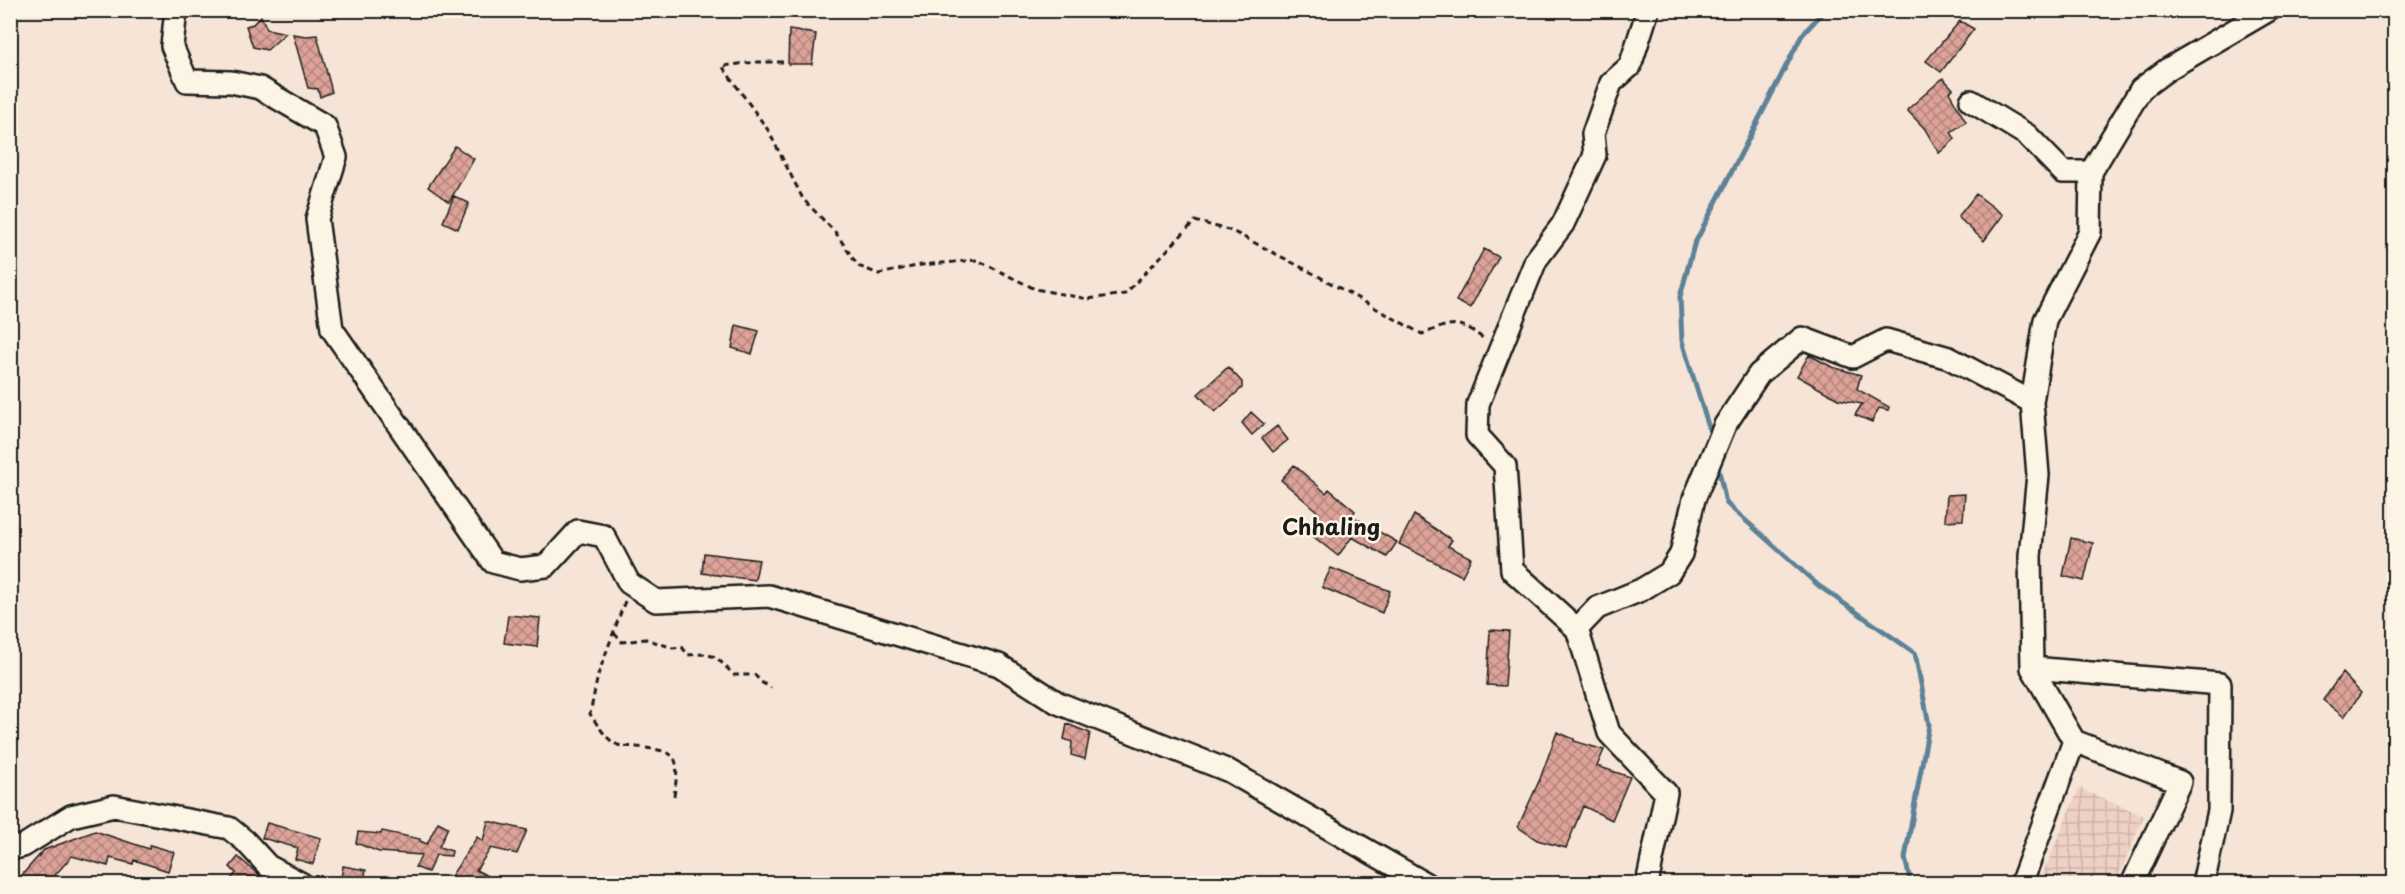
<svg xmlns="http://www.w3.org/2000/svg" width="2405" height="894" font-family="'Playpen Sans',sans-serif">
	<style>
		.industrial { fill: url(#industrial-grid) }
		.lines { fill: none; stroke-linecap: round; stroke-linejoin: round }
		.stream { stroke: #5d8197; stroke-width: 5 }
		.building { fill: url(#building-cross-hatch); stroke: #1c1c1c; stroke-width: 1.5 }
		.minor-casing { stroke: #1c1c1c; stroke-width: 26 }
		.path { stroke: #1c1c1c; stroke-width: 3; stroke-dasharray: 6 4.5; stroke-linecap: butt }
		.minor { stroke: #fcf5e5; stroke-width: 21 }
		.labels { text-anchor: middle; stroke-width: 5; stroke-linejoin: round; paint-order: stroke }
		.district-label { font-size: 22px; font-weight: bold; fill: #1c1c1c; stroke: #fcf5e5 }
	</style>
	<defs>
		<pattern id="industrial-grid" width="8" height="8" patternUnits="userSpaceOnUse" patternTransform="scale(1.5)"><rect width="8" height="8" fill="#eed1c4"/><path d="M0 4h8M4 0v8" fill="none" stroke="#ccb3a8"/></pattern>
		<pattern id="building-cross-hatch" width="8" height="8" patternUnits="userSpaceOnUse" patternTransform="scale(1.5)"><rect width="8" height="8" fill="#dda399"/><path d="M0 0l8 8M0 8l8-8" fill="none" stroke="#b2847c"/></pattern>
	</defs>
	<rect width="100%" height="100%" fill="#f6e5d6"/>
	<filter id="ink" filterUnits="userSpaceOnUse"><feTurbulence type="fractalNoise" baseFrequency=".0167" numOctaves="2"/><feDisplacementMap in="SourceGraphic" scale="12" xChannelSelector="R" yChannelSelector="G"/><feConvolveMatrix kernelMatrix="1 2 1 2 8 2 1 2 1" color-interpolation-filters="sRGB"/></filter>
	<g filter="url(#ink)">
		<!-- industrial -->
		<path class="industrial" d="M2079,788L2144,816L2116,883H2039Z"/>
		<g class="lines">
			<!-- stream -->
			<path class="stream" d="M1712,438L1682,341L1680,297L1694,245L1802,35L1825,10
				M1717,462L1726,503L1819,586L1915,653L1929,725L1905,858L1911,884"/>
		</g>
		<!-- building -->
		<path class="building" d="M261,16L267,29L286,33L267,50L253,47L246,26L253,24Z
			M1960,21L1974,29L1941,72L1926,61Z
			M789,30L816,34L812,64H788Z
			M293,34L306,36L317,35L332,92L320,97L318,89L308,88Z
			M1943,78L1953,89L1949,92L1966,122L1951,132L1955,139L1939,153L1925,129L1907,110Z
			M455,146L474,159L449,202L428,187Z
			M1976,194L2003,215L1984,241L1958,217Z
			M454,196L469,203L458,229L443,222Z
			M1484,249L1499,257L1470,308L1456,301Z
			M736,325L759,331L752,354L732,348Z
			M1809,355L1832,367L1861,375L1857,389L1889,407L1888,410L1879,408L1872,422L1855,415L1862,404L1838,399L1797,376Z
			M1228,367L1242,382V388L1215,412L1198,394Z
			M1251,412L1264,424L1252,435L1242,423Z
			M1277,426L1288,440L1273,452L1262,438Z
			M1294,465L1326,493L1329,489L1355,511L1352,516L1397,542L1387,557L1352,537L1338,556L1305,530L1319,513L1281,480Z
			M1965,494L1963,520L1945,521L1947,495Z
			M1414,515L1452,540L1448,546L1471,558L1462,576L1399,544Z
			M2071,538L2093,543L2084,581L2063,576Z
			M704,553L759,560L755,580L702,573Z
			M1331,568L1390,591L1382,613L1322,587Z
			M508,615L540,618L537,647L504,643Z
			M1490,630L1509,631L1505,686L1487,685Z
			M2342,673L2361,693L2344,717L2323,700Z
			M1067,724L1090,733L1085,759L1071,755L1072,742L1064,739Z
			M1557,732L1574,739V741L1604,750L1597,766L1630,777L1612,820L1583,806L1566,848L1537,840L1518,827L1540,779Z
			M488,821L527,830L517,854L491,848L476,870L503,884H446L477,837L483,841Z
			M438,822L448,827L439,847L452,851L451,856L436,855L428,872L415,867L422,855L379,852L356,843L358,832L381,834L382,831L420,839V841L427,844Z
			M267,823L321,838L313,864L295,859L298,848L262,838Z
			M95,831L149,849L150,845L174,852L168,871L134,860L133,864L110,858L108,866L72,856L47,884H14L44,850Z
			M238,857L260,876L254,884H227L236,873L230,867Z
			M343,866L366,870L363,884H340Z"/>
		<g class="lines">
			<defs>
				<path id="minor" d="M176,10L172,46L187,81L231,82L260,88L325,126L336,157L317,219L332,329L493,562L520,569L546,566L578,531L604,536L629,583L656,601L769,596L999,665L1058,703L1229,771L1426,884
					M1971,101L2027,135L2063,172H2091
					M1577,629L1597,608L1641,590L1669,573L1681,554L1694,499L1725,425L1759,374L1802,338L1853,357L1886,340L1949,358L2032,402
					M2032,668L2220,684L2219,811L2203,884
					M10,849L23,846L71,816L114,806L229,828L245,841L268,866L302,884
					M1647,884L1666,793L1609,733L1577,629L1512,570L1505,466L1477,435L1478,404L1536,260L1563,224L1595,155L1593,134L1611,83L1630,66L1648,10
					M2021,884L2074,741
					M2132,884L2180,782L2074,741L2032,668L2030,556L2038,475L2032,402L2045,320L2090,232L2091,172L2141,89L2168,69L2269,10"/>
			</defs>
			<!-- minor casing -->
			<use href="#minor" class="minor-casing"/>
			<!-- path -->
			<path class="path" d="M783,62H757L722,66L768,130L803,199L836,233L858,266L879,274L921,265L977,260L1035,289L1088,299L1125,294L1195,221L1232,231L1318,276L1422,334C1452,323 1457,318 1484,339
				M625,601L598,675L590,714C597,724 607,741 618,745C624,747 631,746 637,747C679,751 680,755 674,796
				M614,633L622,642L646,639L673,648L682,647L688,655L704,654L716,657L734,675H755L761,682L771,688"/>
			<!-- minor -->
			<use href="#minor" class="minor"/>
		</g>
	</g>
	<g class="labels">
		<!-- district labels -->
		<g class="district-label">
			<text x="1331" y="535">Chhaling</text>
		</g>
	</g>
	<!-- margin -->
	<rect width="2405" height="894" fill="none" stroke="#fcf5e5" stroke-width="36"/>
	<rect x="18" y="18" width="2369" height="858" fill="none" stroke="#1c1c1c" stroke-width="2" filter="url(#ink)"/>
</svg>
